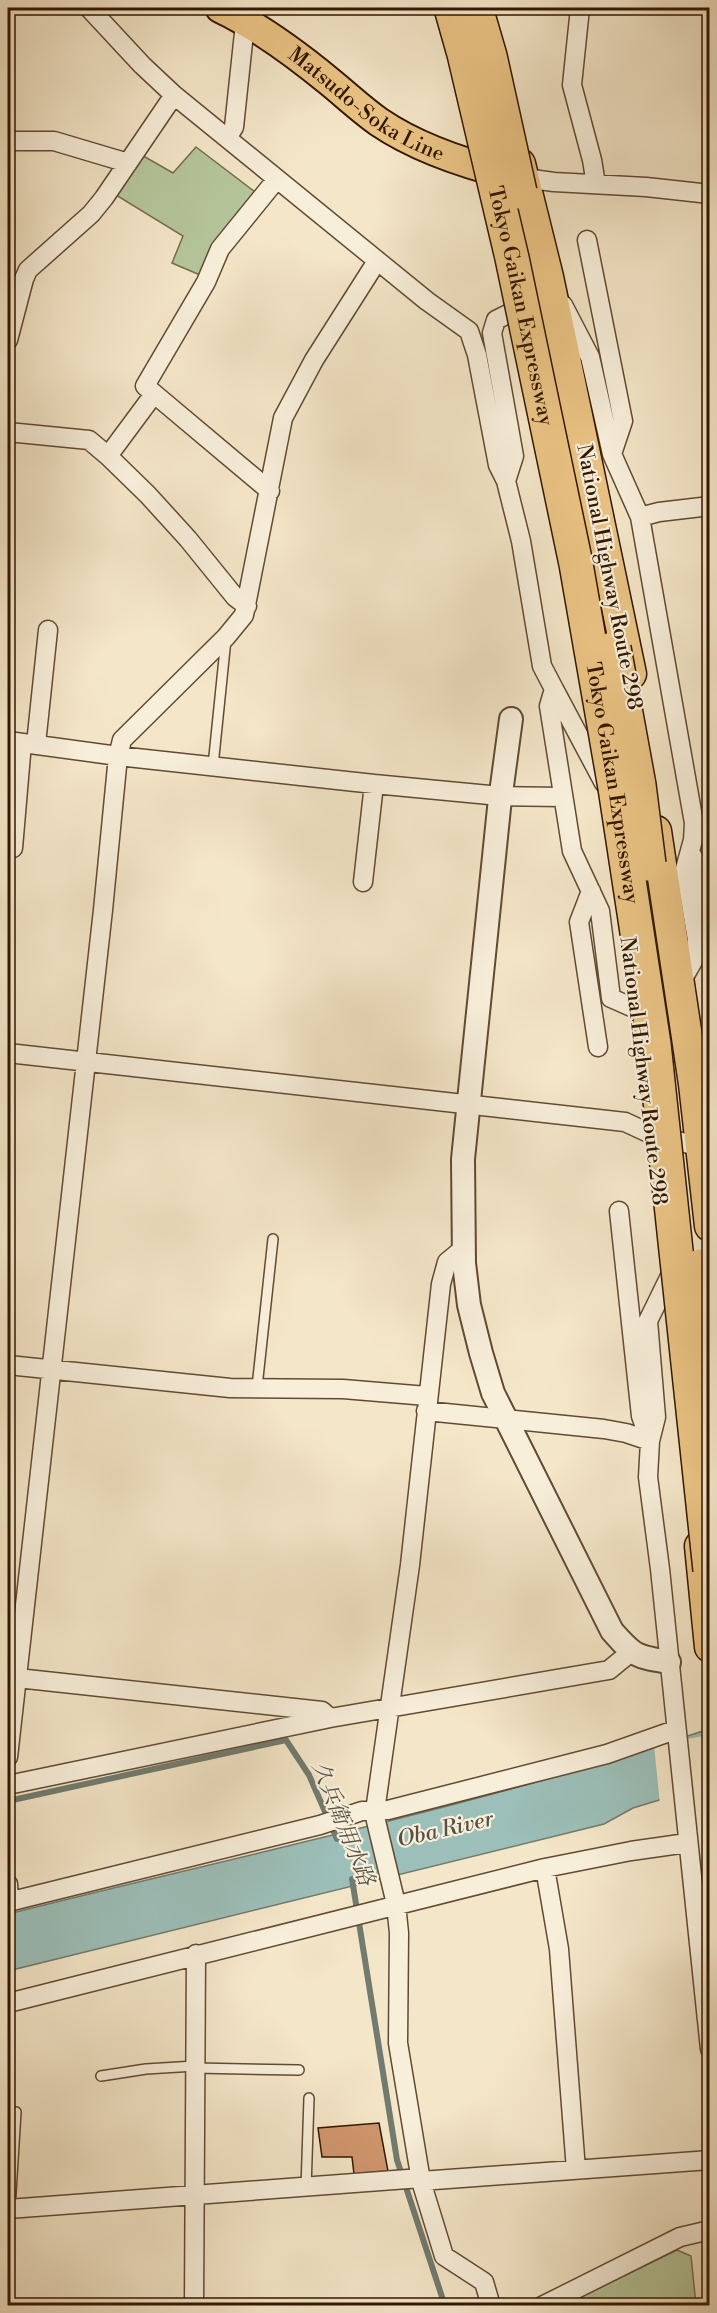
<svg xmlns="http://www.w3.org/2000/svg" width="717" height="2313" font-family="'Libre Bodoni','Noto Serif JP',serif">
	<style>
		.green { fill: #b5c69b; stroke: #736e4e; stroke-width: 1.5 }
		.water { fill: #9cbfb9; stroke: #717b6f; stroke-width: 1.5 }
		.pier { fill: #f4e6c8 }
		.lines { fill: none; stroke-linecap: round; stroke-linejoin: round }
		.stream { stroke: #717b6f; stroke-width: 6 }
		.building { fill: #d0966e; stroke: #311600; stroke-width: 1.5 }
		.service-casing { stroke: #624a32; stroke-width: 12 }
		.minor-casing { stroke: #624a32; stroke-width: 21 }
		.tertiary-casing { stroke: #624a32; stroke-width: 26 }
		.primary-casing { stroke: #311600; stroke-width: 32 }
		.trunk-casing { stroke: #311600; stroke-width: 33 }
		.service { stroke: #f8efdb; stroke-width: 9 }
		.minor { stroke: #f8efdb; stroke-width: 18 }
		.tertiary { stroke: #f8efdb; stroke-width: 22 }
		.primary { stroke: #eac384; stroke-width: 28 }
		.trunk { stroke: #eac384; stroke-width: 30 }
		.motorway-bridge-casing { stroke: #311600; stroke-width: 36; stroke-linecap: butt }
		.motorway-bridge { stroke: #eac384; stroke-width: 33 }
		.labels { text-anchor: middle; stroke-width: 4.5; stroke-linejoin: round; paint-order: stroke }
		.street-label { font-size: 21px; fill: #311600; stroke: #f8efdb }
		.water-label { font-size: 22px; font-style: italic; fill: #565141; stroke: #f8efdb }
	</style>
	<rect width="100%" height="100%" fill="#f4e6c8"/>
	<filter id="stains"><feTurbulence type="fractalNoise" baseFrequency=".00333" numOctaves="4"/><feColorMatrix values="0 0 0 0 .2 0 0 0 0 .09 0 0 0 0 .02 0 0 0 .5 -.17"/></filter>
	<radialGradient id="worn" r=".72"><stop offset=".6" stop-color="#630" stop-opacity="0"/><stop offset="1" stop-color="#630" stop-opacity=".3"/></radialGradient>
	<!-- green -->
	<path class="green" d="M196,147L255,192L209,255L200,275L172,263L183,236L116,195L140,154L173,173Z
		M677,2250L691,2256L696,2305H564Z"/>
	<!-- water -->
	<path class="water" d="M709,1729V1785L633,1808L604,1824L8,1971V1914C242,1855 480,1806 709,1729Z"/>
	<!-- pier -->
	<path class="pier" d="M709,1735L710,1789L660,1804L654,1745Z"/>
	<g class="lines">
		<!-- stream -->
		<path class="stream" d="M8,1801L286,1740L309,1775L337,1839
			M352,1879L397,2160L445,2306"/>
	</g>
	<!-- building -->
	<path class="building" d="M379,2123L388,2171L354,2174L352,2157H322L318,2128Z"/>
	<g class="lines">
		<defs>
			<path id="service" d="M213,766L226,639
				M257,1387L273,1239
				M195,2068L299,2070
				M101,2076L146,2069L195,2066
				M306,2188L309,2098
				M10,2209L16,2112"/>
			<path id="minor" d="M89,8L142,65L174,95L427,301L469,331L477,355L498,465L506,481L521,541L542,666L554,689L549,706L572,851L600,911L611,998L636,1009
				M580,8L572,85L592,160L596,184
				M227,138L234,127L246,14
				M8,141H54L128,163
				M524,178L554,182L646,187L710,194
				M587,240L623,421L612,454
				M563,305L590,357L612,454L640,517L694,823L693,840L685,869L697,940L693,961L680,984
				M8,340L24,279L28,270L91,214L104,198L174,95
				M8,432L89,440L108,456L148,495L188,539L235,597L247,606
				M108,456L154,394
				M506,481L514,456L492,333L496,320L514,311
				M270,491L145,386L206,282L220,249L276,180
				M640,517L659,512L710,506
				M554,689L604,783
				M8,741L118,756L374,784L500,796L562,797
				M36,744L48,630
				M13,848L22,743
				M690,852L703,874L710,916
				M363,882L374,784
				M591,891L579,922L598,1047
				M8,1053L625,1122L651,1134L708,1149
				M619,1211L641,1416L650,1441
				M464,1248L447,1262L441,1284L410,1565L375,1811L376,1821L396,1904L399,1933L398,2043L421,2181L444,2256L484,2282L491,2306
				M669,1278L648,1321L656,1417L650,1441L648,1477L660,1569L710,2049
				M8,1365L230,1388L343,1389L427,1396
				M426,1411L604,1429L626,1433L650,1441
				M8,1677L322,1711L330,1718L609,1670L631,1652
				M8,1757L103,910L118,756L122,740L226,637L244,615L283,418L314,360L377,261
				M8,1785L330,1718
				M545,1868L559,1949L576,2170
				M8,1884L9,1902
				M8,1902L320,1825L362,1811L388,1810L607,1754L675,1730
				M8,2003L545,1868L631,1851L687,1843
				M421,2181L710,2160
				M8,2209L421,2178
				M194,2306L196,1954
				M542,2306L680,2237L710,2230"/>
			<path id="tertiary" d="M511,719L499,808L463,1159L464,1263L469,1305L481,1353L493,1393L612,1631C634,1656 636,1657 669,1662"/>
			<g id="primary">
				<path id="s1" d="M220,8C260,27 296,54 330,82C346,95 362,110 379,122C417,148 466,164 510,175"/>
			</g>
			<path id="trunk" d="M520,164L548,277L631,674
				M656,831L694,1084L710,1226
				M700,1546L710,1647"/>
		</defs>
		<!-- service casing -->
		<use href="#service" class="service-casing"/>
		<!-- minor casing -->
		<use href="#minor" class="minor-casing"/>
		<!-- tertiary casing -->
		<use href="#tertiary" class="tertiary-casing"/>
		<!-- primary casing -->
		<use href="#primary" class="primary-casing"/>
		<!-- trunk casing -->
		<use href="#trunk" class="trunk-casing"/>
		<!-- service -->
		<use href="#service" class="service"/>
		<!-- minor -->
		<use href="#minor" class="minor"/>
		<!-- tertiary -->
		<use href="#tertiary" class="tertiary"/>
		<!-- primary -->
		<use href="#primary" class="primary"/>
		<!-- trunk -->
		<use href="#trunk" class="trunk"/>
		<defs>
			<g id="motorway-bridge">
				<path id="s2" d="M451,8L464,54L512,258L576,564L615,788L654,1044L710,1570"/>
				<path d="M476,8L490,56L520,192"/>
				<path d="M614,648L639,785L649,864"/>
				<path d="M700,1266L710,1345"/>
			</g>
		</defs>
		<!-- motorway-bridge casing -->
		<use href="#motorway-bridge" class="motorway-bridge-casing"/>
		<!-- motorway-bridge -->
		<use href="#motorway-bridge" class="motorway-bridge"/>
	</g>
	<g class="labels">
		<!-- street labels -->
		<g class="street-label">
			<text dy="7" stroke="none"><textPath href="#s1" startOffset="176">Matsudo-Soka Line</textPath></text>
			<text dy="7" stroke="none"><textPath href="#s2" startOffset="306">Tokyo Gaikan Expressway</textPath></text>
			<text transform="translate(610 577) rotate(79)" y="7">National Highway Route 298</text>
			<text dy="7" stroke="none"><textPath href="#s2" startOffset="792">Tokyo Gaikan Expressway</textPath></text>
			<text transform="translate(644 1071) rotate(83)" y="7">National Highway Route 298</text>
		</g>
		<!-- water labels -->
		<g class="water-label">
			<text transform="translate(344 1823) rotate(68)" y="8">久兵衛用水路</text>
			<text transform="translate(445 1828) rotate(-13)" y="8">Oba River</text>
		</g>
	</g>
	<!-- margin -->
	<rect width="717" height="2313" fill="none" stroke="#f4e6c8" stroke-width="30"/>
	<rect x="9" y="9" width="699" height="2295" fill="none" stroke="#311600" stroke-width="3"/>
	<rect x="15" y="15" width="687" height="2283" fill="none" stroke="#311600" stroke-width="1.5"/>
	<rect width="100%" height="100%" filter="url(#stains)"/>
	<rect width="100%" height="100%" fill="url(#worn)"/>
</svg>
